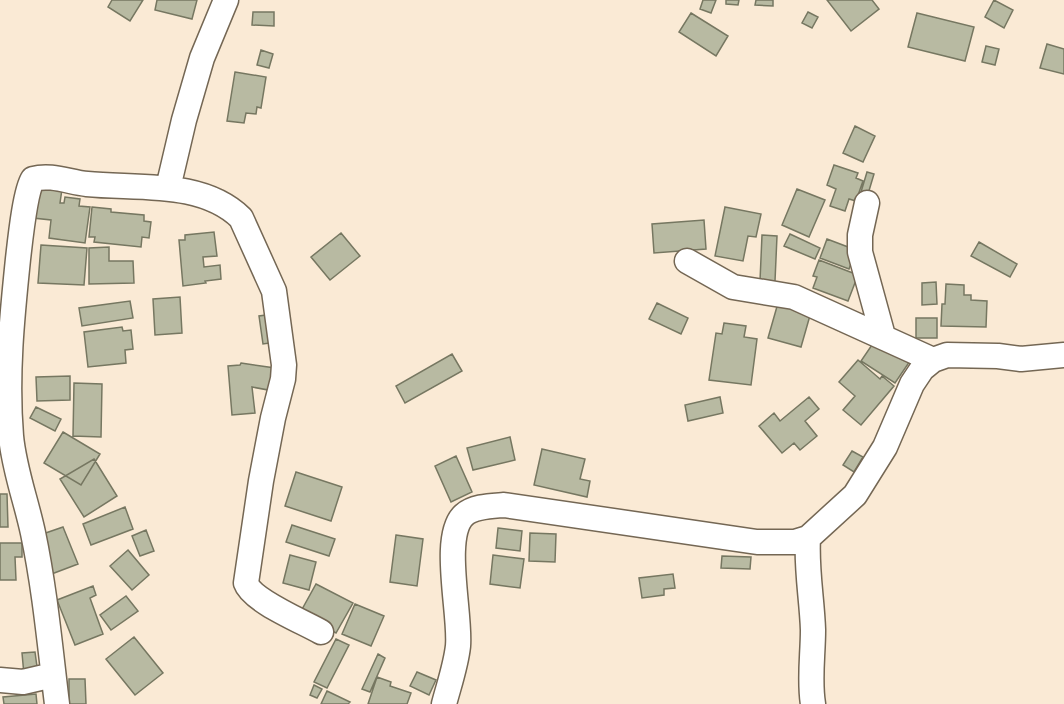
<svg xmlns="http://www.w3.org/2000/svg" width="1064" height="704" font-family="'Alegreya Sans',sans-serif">
	<style>
		.building { fill: #b8baa2; stroke: #767761; stroke-width: 1.5 }
		.lines { fill: none; stroke-linecap: round; stroke-linejoin: round }
		.minor-casing { stroke: #746754; stroke-width: 27 }
		.minor { stroke: #fff; stroke-width: 24 }
	</style>
	<rect width="100%" height="100%" fill="#faead5"/>
	<!-- building -->
	<path class="building" d="M112,0H143L130,21L108,7Z
		M157,0H197L192,19L155,10Z
		M703,0H716L711,13L700,9Z
		M726,0H739L738,5L726,4Z
		M756,0H773V6L755,5Z
		M827,0H872L879,9L851,31Z
		M994,0L1013,10L1004,28L985,17Z
		M253,12H274V26L252,25Z
		M808,12L818,17L812,28L802,23Z
		M691,13L728,36L716,56L679,32Z
		M917,13L974,27L965,61L908,47Z
		M1047,44L1064,49V74L1040,68Z
		M986,46L999,49L995,65L982,62Z
		M261,50L273,54L269,68L257,65Z
		M235,72L266,77L261,108L257,107L256,114L246,113L244,123L227,121Z
		M855,126L875,136L863,162L843,153Z
		M834,165L858,173L856,178L863,181L856,201L849,199L845,211L830,206L836,189L827,185Z
		M867,172L874,174L868,194L861,192Z
		M37,186L62,189L60,203H64L65,197L80,199L79,206L90,207L85,243L49,238L51,220L33,218Z
		M797,189L825,200L809,237L782,225Z
		M92,207L111,209V212L144,215V221L151,222L149,238L142,237L141,247L94,242L95,237H89Z
		M725,207L761,214L756,237L748,236L743,261L715,256Z
		M704,220L706,249L654,253L652,224Z
		M214,232L217,256L203,257L204,267L220,265L221,279L205,281L206,283L183,286L179,240H185V235Z
		M341,233L360,256L330,280L311,257Z
		M790,234L820,248L815,259L784,246Z
		M762,235L777,236L775,281H760Z
		M827,239L856,250L849,269L820,258Z
		M979,242L1017,264L1010,277L971,256Z
		M41,245L87,248L84,285L38,283Z
		M109,247V261H133L134,283L89,284V248Z
		M819,260L858,275L848,301L813,288L817,277L813,276Z
		M936,282L937,304L922,305V283Z
		M946,284L964,285V295H971V300L987,301L986,327L941,326L942,304H945Z
		M180,297L182,333L155,335L153,299Z
		M130,301L133,318L82,326L79,308Z
		M657,303L688,318L681,334L649,319Z
		M778,303L811,312L801,347L768,338Z
		M273,314L276,342L263,344L259,316Z
		M916,318H937V338H916Z
		M724,323L746,326L744,337L757,339L751,385L709,380L716,333L722,334Z
		M122,327L123,331L131,330L133,349L125,350L126,363L88,367L84,332Z
		M876,339L910,361L895,383L861,361Z
		M452,354L462,371L405,403L396,386Z
		M858,360L880,379L882,376L894,386L861,425L843,410L855,396L839,382Z
		M241,363L282,369L279,392L252,387L255,413L232,415L228,366L240,365Z
		M70,376V400L37,401L36,377Z
		M74,383L102,384L101,437L73,436Z
		M720,397L723,413L688,421L685,405Z
		M809,397L819,409L805,421L817,436L800,450L794,443L782,453L759,426L774,413L780,421Z
		M36,407L61,419L55,431L30,418Z
		M63,432L100,454L81,485L44,463Z
		M510,437L515,460L473,470L467,448Z
		M542,449L585,459L580,479L590,481L587,497L534,485Z
		M852,451L863,457L854,472L843,465Z
		M456,456L472,492L451,502L435,466Z
		M94,459L117,496L84,517L60,479Z
		M296,472L342,487L331,521L285,506Z
		M0,494H7L8,527H0Z
		M125,507L133,529L91,545L83,524Z
		M292,525L335,539L329,556L286,542Z
		M63,527L78,564L49,575L34,537Z
		M498,528L522,531L520,551L496,548Z
		M146,530L154,551L140,556L132,536Z
		M530,533L556,534L555,562L529,561Z
		M396,535L423,539L417,586L390,582Z
		M0,543H22V557H15L16,580H0Z
		M128,550L149,575L132,590L110,566Z
		M290,555L316,562L309,590L283,583Z
		M493,555L524,559L520,588L490,584Z
		M722,556L751,557L750,569L721,568Z
		M673,574L675,588L664,589V595L642,598L639,578Z
		M316,584L353,603L336,633L300,613Z
		M93,586L96,595L90,598L103,634L75,645L57,600Z
		M126,596L138,611L111,630L100,615Z
		M355,604L384,616L371,646L342,634Z
		M134,637L163,673L135,695L106,659Z
		M336,639L349,645L327,688L314,682Z
		M35,652L38,674L24,675L22,653Z
		M378,654L385,658L370,692L362,689Z
		M417,672L436,680L429,695L410,686Z
		M377,677L391,682L390,686L411,693L407,704H368Z
		M69,679H85L86,704H69Z
		M314,685L322,689L317,698L310,695Z
		M327,691L350,702L348,704H321Z
		M36,694L37,704H4L3,697Z"/>
	<g class="lines">
		<defs>
			<path id="minor" d="M168,188L184,120L202,58L226,0
				M867,203L860,235V252L883,336
				M687,261L733,287L794,297L933,360
				M808,538C806,569 812,599 813,630C813,655 809,680 813,704
				M0,680L23,682L53,675
				M57,704C50,647 45,590 33,533C26,500 14,469 11,436C6,376 12,317 18,259C20,242 25,191 33,179C51,174 69,182 87,184C137,189 202,180 241,218L274,291L284,365L283,379L273,418L261,481L246,583C252,601 304,622 321,632
				M444,704C449,685 456,665 458,646C461,614 441,536 464,515C474,506 492,506 504,505L757,542H795L808,538L855,495L885,447L912,384L922,369L933,360L947,355L998,356L1021,359L1064,355"/>
		</defs>
		<!-- minor casing -->
		<use href="#minor" class="minor-casing"/>
		<!-- minor -->
		<use href="#minor" class="minor"/>
	</g>
</svg>
